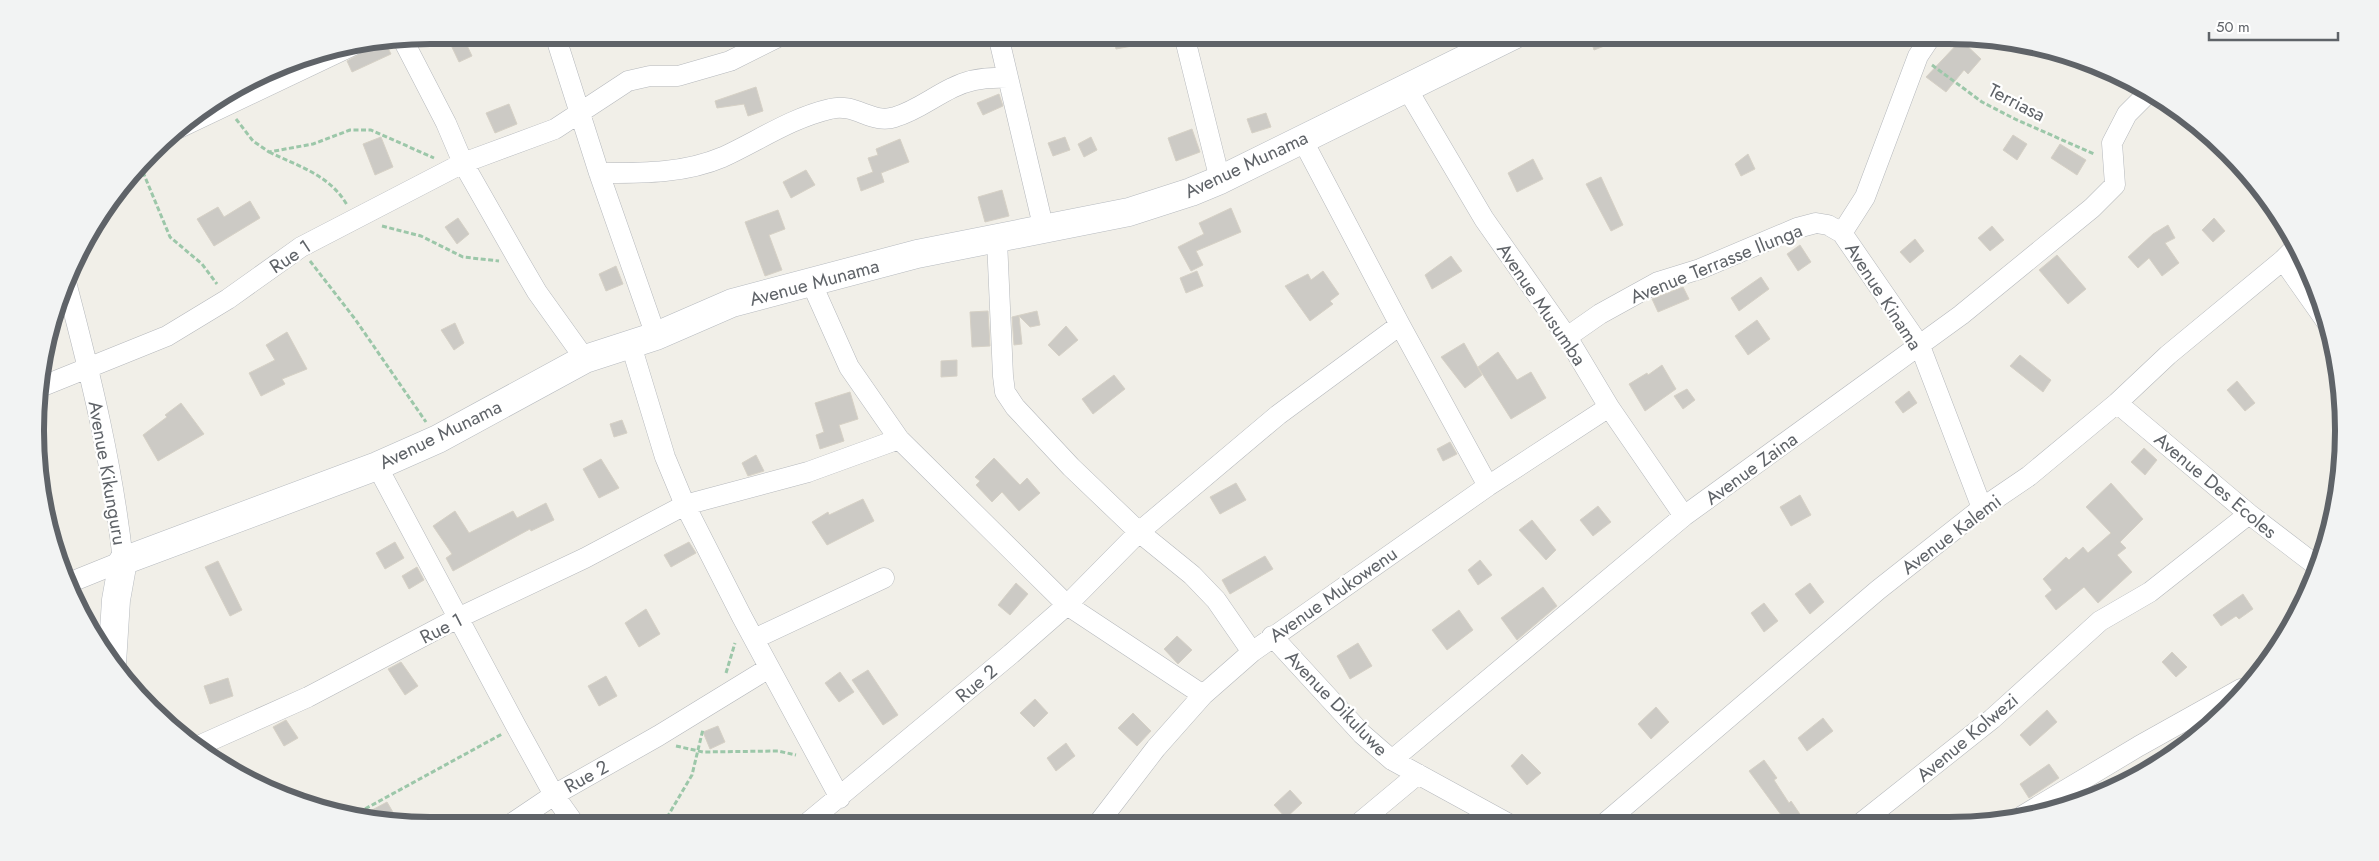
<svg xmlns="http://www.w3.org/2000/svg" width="2379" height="861" font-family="Jost,sans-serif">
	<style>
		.building { fill: #cccac5; stroke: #d6d1c6 }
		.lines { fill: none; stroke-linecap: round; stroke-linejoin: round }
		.street-casing { stroke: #b5b8bc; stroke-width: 21 }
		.secondary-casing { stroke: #b6babf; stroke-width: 29 }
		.path { stroke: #9cc7a9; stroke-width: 3; stroke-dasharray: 5 2.5; stroke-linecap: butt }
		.street { stroke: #fff; stroke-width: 20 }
		.secondary { stroke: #fff; stroke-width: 28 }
		.labels { text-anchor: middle; stroke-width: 4.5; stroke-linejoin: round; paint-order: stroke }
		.street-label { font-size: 19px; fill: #5f6368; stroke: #fff }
		.rim { fill: none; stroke: #5f6368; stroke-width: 6 }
	</style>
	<rect width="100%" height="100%" fill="#f1efe8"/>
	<!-- building -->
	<path class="building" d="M462,35L472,56L459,62L449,41Z
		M1113,35H1153V42L1116,49Z
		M1589,35H1630V36L1594,50Z
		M384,40L391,54L352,72L347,61Z
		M1961,40L1981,59L1968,74L1964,70L1946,92L1926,77Z
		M756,87L763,111L748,116L744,104L717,108L715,101Z
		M999,94L1003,106L983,115L977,103Z
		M509,104L517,124L495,133L486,113Z
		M1266,113L1271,127L1252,133L1247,119Z
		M1192,129L1200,152L1176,161L1168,138Z
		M2013,135L2027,144L2017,160L2003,150Z
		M381,137L393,167L375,175L363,144Z
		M1065,137L1070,150L1053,156L1048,143Z
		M1091,137L1097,150L1084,157L1078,144Z
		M900,139L909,162L881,173L884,182L861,191L857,178L873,172L868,158L878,155L876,149Z
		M2060,144L2086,160L2077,175L2051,158Z
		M1748,154L1755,169L1741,176L1735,164Z
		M1533,159L1543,179L1517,192L1508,173Z
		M806,170L815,185L791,198L783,182Z
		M1601,177L1623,225L1611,231L1586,184Z
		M1002,190L1009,216L985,222L978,197Z
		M250,201L260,218L214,246L197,219L218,207L224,217Z
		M1231,208L1241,232L1196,251L1203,265L1191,271L1178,247L1204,234L1199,223Z
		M778,210L785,229L769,235L782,270L765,276L745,222Z
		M458,218L469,234L457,244L445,227Z
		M2214,218L2225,231L2213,242L2202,230Z
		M2168,225L2175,238L2165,243L2179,263L2162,276L2149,258L2138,268L2128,257L2153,234Z
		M1992,226L2004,240L1990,251L1978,238Z
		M1915,239L1924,251L1910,263L1900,252Z
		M1800,245L1811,262L1798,271L1787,254Z
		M2057,255L2086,289L2068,304L2039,270Z
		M1451,256L1462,271L1432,289L1425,275Z
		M616,266L623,284L606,291L599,274Z
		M1197,271L1203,286L1186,293L1180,278Z
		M1323,271L1339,294L1330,301L1333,304L1310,321L1285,286L1308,274L1311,280Z
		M1761,277L1769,289L1739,311L1731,298Z
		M1683,287L1689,299L1658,312L1652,299Z
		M988,311L990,346L972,347L970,312Z
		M1037,311L1040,325L1030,327L1019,316L1022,344L1014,345L1012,317Z
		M1757,320L1770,339L1748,355L1735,336Z
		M455,323L464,343L454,350L441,330Z
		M1066,326L1078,340L1059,356L1048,345Z
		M287,332L307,369L282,379L285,384L261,396L249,373L275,360L266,345Z
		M1464,343L1482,375L1465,388L1441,357Z
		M1498,352L1517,380L1531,372L1546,398L1511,419L1478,367Z
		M2020,355L2051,380L2043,392L2010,366Z
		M957,360V376L941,377V361Z
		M1662,365L1676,389L1645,411L1629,384L1647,373L1648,375Z
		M1114,375L1125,389L1093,414L1082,399Z
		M2237,381L2255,403L2245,411L2227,390Z
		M1687,389L1695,400L1683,409L1674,396Z
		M1909,391L1917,403L1903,413L1895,402Z
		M850,392L858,419L839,425L844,441L820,449L816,435L824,432L815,403Z
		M181,403L204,434L158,461L143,435L167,417L165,415Z
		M622,420L627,433L614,437L610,424Z
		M1450,442L1457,454L1443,461L1437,449Z
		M2144,448L2157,460L2145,475L2131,462Z
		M756,455L764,471L748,476L742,463Z
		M994,458L1020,485L1027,478L1040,493L1019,511L1002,492L992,502L976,485L980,481L975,477Z
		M601,459L619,488L599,498L583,469Z
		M1236,483L1246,500L1220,514L1210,497Z
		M2111,483L2143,519L2120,542L2126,548L2117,555L2132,572L2098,603L2084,587L2056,610L2045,596L2052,590L2043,579L2066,557L2069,560L2083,547L2088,553L2111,533L2086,507Z
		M1800,495L1811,515L1791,526L1780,507Z
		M863,499L874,521L827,545L812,522L828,512L829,515Z
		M546,503L554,520L531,531L530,529L453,571L446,558L452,554L433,526L455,511L469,533L513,511L517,518Z
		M1598,506L1611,522L1593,536L1580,520Z
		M1532,520L1556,550L1546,560L1519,530Z
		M395,542L404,558L385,569L376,553Z
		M689,542L696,553L671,567L664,555Z
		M1265,556L1273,569L1230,594L1222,580Z
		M1480,560L1492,575L1478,585L1468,570Z
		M218,561L242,610L230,616L205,567Z
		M417,567L424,580L409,589L402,576Z
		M1016,583L1028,594L1010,615L998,605Z
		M1810,583L1824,602L1810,614L1795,594Z
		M1543,587L1557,606L1517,640L1501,618Z
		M2243,594L2253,609L2239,619L2236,616L2221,626L2213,615Z
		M1764,603L1778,621L1764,632L1751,613Z
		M646,609L660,634L639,647L625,623Z
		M1459,610L1473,630L1447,650L1432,630Z
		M1177,636L1192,650L1178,664L1164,649Z
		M1358,643L1372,666L1350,679L1337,656Z
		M2172,652L2187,667L2176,677L2162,662Z
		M401,662L418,686L405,695L388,669Z
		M868,670L898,715L883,725L852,680Z
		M840,672L854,692L839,702L825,683Z
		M606,676L617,696L599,706L588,686Z
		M228,678L233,696L210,704L204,686Z
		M1035,699L1048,713L1034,727L1020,713Z
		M1656,707L1669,722L1651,739L1638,724Z
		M2047,710L2057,722L2030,746L2020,735Z
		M1133,713L1151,731L1137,746L1118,728Z
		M1823,718L1833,731L1807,751L1798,738Z
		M286,720L298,738L284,746L273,727Z
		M718,726L725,742L710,749L703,732Z
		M1066,743L1075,756L1056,771L1047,758Z
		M1522,754L1541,773L1527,785L1511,766Z
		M1764,760L1777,778L1774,780L1789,803L1791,801L1806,823H1787L1749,771Z
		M2049,764L2059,778L2029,798L2020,784Z
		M1290,790L1302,803L1286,818L1274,805Z
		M387,802L394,814L391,815L393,821L359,817Z"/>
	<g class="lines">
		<defs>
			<path id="street" d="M555,35L599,173L656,336
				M998,35L1044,230
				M1184,35L1220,180
				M402,38L446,123L463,163L520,263L537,292L585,359
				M1406,87L1484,219L1567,337L1609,407L1684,516
				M177,129L360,42
				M1302,139L1400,325L1488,486
				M599,173C641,173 683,174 723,157C758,141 791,118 830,109C855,102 872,125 895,117C916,111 933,97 952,88C969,79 990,77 1008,78
				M1842,233L1865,197L1918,56L1932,35
				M997,240L1003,376L1005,392L1015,407L1071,467L1139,532L1192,575L1216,600L1252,652
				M2283,260L2328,324
				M811,282L849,367L899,439L1067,605L1203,695
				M67,286C91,377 113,467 123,561L71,582
				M1567,337L1600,314L1658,282L1700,269L1797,228L1816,223L1828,225L1842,233L1920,346L1982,508
				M631,345L665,457L685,505L742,617L840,798
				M38,388L167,336L228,299L301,247L463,163L555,129L628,81L650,76H678L730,61L782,35
				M2117,403L2249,514L2317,566
				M377,466L516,726L554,795L576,826
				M1272,636L1362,734L1392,760L1509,824
				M754,639L884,578
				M196,747L308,697L458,618L585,558L685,505L808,472L899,439
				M1392,760L1684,516L1961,315L2092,208L2115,185L2112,143L2127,114L2149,92
				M2022,816L2139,746L2241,689
				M1605,823L1878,590L1982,508L2029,476L2117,403L2168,355L2283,260L2297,246
				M1861,823L1992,719L2100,621L2150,592L2249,514
				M1358,824L1418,774
				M805,825L1011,654L1067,605L1139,532L1278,415L1400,325
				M1097,825L1156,748L1203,695L1252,652L1488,486L1609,407
				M508,826L554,795L658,736L769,668"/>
			<path id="secondary" d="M112,663L116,600L123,561L377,466L438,439L585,359L656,336L732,303L917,254L1129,212L1191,192L1220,180L1514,35"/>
		</defs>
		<!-- street casing -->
		<use href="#street" class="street-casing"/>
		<!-- secondary casing -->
		<use href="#secondary" class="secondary-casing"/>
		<!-- path -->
		<path class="path" d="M1932,65L1982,102L2015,119L2094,154
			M236,119L253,141L269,152L313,144L350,130H371L434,158
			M269,152C298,166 330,175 347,205
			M140,165L170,237L202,264L217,284
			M382,226L421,236L463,257L499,261
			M310,261L355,319L426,422
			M726,673L735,643
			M676,746L703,752L778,751L796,755
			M352,816L502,734
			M665,825L669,814L692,775L703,729"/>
		<!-- street -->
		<use href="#street" class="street"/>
		<!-- secondary -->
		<use href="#secondary" class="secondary"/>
	</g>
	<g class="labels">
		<!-- street labels -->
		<g class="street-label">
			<text transform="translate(2017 102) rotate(27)" y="7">Terriasa</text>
			<text transform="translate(1246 164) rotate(-25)" y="7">Avenue Munama</text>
			<text transform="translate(290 256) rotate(-33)" y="7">Rue 1</text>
			<text transform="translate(1716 263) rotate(-22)" y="7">Avenue Terrasse Ilunga</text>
			<text transform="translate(814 282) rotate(-15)" y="7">Avenue Munama</text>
			<text transform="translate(1884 296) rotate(57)" y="7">Avenue Kinama</text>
			<text transform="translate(1542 304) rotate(56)" y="7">Avenue Musumba</text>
			<text transform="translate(440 434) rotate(-26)" y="7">Avenue Munama</text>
			<text transform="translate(1751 468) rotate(-36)" y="7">Avenue Zaina</text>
			<text transform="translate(108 473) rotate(80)" y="7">Avenue Kikunguru</text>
			<text transform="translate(2216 485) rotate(40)" y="7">Avenue Des Ecoles</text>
			<text transform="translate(1951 534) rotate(-37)" y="7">Avenue Kalemi</text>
			<text transform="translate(1333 594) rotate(-35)" y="7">Avenue Mukowenu</text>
			<text transform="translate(441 628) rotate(-27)" y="7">Rue 1</text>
			<text transform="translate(976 683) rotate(-40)" y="7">Rue 2</text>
			<text transform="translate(1337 703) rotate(46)" y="7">Avenue Dikuluwe</text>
			<text transform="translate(1967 737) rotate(-40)" y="7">Avenue Kolwezi</text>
			<text transform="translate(586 776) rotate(-29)" y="7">Rue 2</text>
		</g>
	</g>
	<!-- crop -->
	<path d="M0 0H2379V861H0ZM430 44H1949A386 386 0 0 1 2335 430V431A386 386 0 0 1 1949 817H430A386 386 0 0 1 44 431V430A386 386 0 0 1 430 44Z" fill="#f2f3f3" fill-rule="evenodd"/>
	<path class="rim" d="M430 44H1949A386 386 0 0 1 2335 430V431A386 386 0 0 1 1949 817H430A386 386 0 0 1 44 431V430A386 386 0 0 1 430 44Z"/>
	<!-- scale -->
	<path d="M2209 32v8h129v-8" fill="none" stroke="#5f6368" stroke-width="2.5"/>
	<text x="2216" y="32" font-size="15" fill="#5f6368" stroke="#ffffff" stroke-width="4" paint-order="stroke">50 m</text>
</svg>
